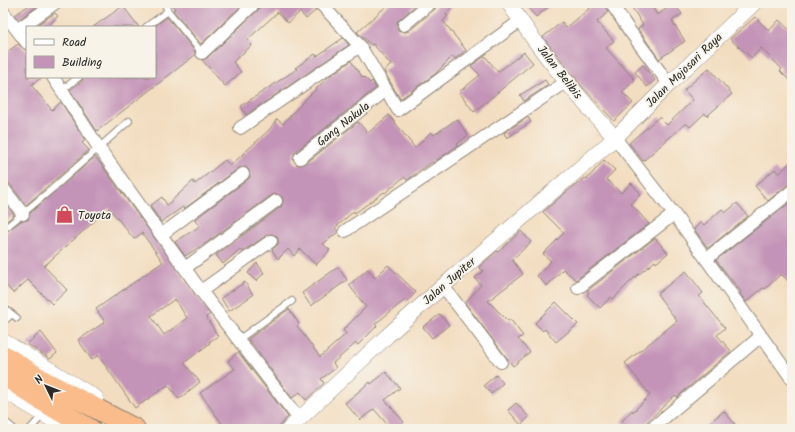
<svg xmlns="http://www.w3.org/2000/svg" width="795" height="432" font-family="Kalam,sans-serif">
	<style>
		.building { fill: #c494b8; fill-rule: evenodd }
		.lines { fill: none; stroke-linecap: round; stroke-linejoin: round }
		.service-casing { stroke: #8f8476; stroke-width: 8 }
		.minor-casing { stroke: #8f8476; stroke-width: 14 }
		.tertiary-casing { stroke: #8f8476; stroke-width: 16 }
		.trunk-casing { stroke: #8f8476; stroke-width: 22 }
		.service { stroke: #fff; stroke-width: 6 }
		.minor { stroke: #fff; stroke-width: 12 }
		.tertiary { stroke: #fff; stroke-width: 15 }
		.trunk { stroke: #fabc8b; stroke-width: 20 }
		.labels { text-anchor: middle; stroke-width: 3.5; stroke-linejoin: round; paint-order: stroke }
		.street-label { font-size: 12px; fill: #2b2b2b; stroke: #f7f3e8 }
		.poi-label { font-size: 12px; fill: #2b2b2b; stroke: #f7f3e8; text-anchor: start }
	</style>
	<rect width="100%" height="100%" fill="#f7f3e8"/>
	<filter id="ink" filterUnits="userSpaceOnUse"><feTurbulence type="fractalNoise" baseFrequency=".025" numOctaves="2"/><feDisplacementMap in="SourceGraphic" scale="8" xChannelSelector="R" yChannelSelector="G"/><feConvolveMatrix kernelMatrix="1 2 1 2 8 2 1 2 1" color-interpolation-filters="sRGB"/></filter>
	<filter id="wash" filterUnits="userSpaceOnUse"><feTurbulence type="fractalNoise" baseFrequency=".012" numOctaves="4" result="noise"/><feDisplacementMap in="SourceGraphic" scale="16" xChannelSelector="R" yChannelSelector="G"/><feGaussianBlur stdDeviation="0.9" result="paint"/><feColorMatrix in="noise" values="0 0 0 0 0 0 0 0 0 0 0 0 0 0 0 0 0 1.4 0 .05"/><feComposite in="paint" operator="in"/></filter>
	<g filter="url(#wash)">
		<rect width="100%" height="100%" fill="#f3ddc0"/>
		<g id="blocks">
			<!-- building -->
			<path class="building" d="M32,3H42L18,20L15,15Z
				M172,3H244L201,44L173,10L175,9L172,5Z
				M262,3H313L316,10L306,19L300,12L288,23L278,12L247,40L252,45L233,62L241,72L225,86L202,60L207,58L260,8Z
				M390,3H418L397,22L398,30L405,32L409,31L435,9L437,3H457L445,14L448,16L443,21L466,50L455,59L453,56L435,74L400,99L384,71L391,65L373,44L371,45L357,32Z
				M524,3H553L536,17Z
				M585,3H604L608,12L597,22L614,41L606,48L635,80L622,92L633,103L614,121L580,84L543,37L562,22L566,28L590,8Z
				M629,3H650L657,15L674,4L682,14L672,21L685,41L659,59L638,29L643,25Z
				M123,6L139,27H93Z
				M55,13L58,16L47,27H34Z
				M167,17L195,51V55L97,131L70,90L82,81L83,77H155V26Z
				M755,17L769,31L779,20L792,32V83L780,71L782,69L761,48L752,58L730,39Z
				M343,38L349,45L246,115L241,106L297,69L295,68L315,54L317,56Z
				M18,44L27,51V77H42L31,85L52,110L61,102L85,140L82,143L89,150L26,205L9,183L3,181V55Z
				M524,52L533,63L474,112L459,92L480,75L471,66L485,56L498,72Z
				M351,61L363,78L364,77L370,83L372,81L376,88L295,152L293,159L297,165H301L305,164L358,122L368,133L389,115L415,148L431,132L434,135L457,119L468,135L457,144L458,145L433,163L432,162L407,180L404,177L385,193L384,192L355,213L354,211L335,228L338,232L323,244L330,250L316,265L300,249L294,256L288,249L278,259L272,250L278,244V240L277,236L271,234L267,235L242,252L240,249L223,264L216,255L281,207L283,201L282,197L276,194L272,195L206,243L185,256L175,242L200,226L194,220L247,180L250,177L249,170L246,167L239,168L184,209L183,207L161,222L150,206L162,197L167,205L193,181L195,184L225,160L230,166L269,130L277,119L283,124L299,106L328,77Z
				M643,65L655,80L647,87L635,72Z
				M709,68L732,94L707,116L705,113L690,127L686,123L643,161L629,143L659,117L667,125L693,100L684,90Z
				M545,80L548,85L524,101L520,95Z
				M528,117L531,122L507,138L504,133Z
				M95,157L103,167L210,314L206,317L218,336L209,342L210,343L184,363L200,382L179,399L168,385L135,408L98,355L92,360L78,340L105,322L96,309L163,262L142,233L134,239L109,208L44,266L67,290L52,304L28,280L13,293L3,282V234L21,221L28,220L30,213ZM175,299L187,318L164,335L151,316Z
				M604,160L615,170L606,179L621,193L631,183L641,194L631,204L649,224L576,280L563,269L547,286L537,276L551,261L543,254L564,233L543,212L565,193L585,178L587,179Z
				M792,160V184L787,185L768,201L755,186L775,169L779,174Z
				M3,200L14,215L3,224Z
				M792,201V285L781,274L765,289L763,288L746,302L740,294L741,292L716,260Z
				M737,203L748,216L708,248L694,229L701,222L704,225L722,209L725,213Z
				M521,231L531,242L512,260L523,274L488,301L508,321L510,319L523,336L518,339L530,352L513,366L465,303L481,285L475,278L483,271L479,267L497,251L498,252Z
				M655,238L668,253L656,263L655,261L632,280L613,299L611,297L600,308L587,295L589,293L587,291Z
				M257,263L264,273L256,281L248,273Z
				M388,265L416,292L407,302L405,300L375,324L377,326L358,345L356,343L333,363L336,368L321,379L324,383L306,400L300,392L292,398L248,339L289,309L299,324L297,326L320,357L346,334L343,330L366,307L349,285L368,269L375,278Z
				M338,267L347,280L311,306L302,293Z
				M686,271L703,293L699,296L725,328L717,335L731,351L677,397L675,395L640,429H629L621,422L632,410L633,412L650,395L625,363L677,321L657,294Z
				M245,282L253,295L229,311L221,298Z
				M556,302L578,324L556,342L545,329L543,331L535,323Z
				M440,314L449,325L432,338L423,327Z
				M41,332L57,353L50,359L27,344Z
				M238,352L288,417L277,429H226L200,393L235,369L228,361Z
				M386,372L400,388L385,400L404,422L396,429H391L374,409L360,420L345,403L370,382L371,384Z
				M496,375L503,383L491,394L484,385Z
				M516,403L529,417L521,425L508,410Z
				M724,411L739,429H702Z"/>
		</g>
	</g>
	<g filter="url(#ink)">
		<use href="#blocks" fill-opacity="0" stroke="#8f8476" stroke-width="1"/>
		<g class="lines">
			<defs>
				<path id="service" d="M168,3L166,7L168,11L202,53
					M146,27L168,11
					M62,90L79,77
					M3,230L52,189L129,121
					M3,307L17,318
					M3,322L11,315
					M238,340L292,301
					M3,420L14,429
					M30,429L43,415"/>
				<path id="minor" d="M320,3L360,46
					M611,3L629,30L669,84
					M3,12L27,43
					M404,25L430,3
					M17,30L55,3
					M202,53L255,3
					M53,77L99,148L201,291L299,419
					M240,128L360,46L398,110L520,21
					M615,138L674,214L792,379
					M300,158L386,90
					M3,188L23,214
					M345,231L566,82
					M161,235L243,174
					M706,259L792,191
					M185,268L276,201
					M443,286L501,362
					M578,288L674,214
					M201,291L271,241
					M651,429L761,336"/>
				<path id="tertiary" d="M509,3C540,52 577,95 615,138
					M3,341L96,398
					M3,390L68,429
					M289,429L387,336L443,286L615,138L669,84L754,3"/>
				<path id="trunk" d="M3,355L44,381L135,429
					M3,375L39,399L90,429"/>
			</defs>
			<!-- service casing -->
			<use href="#service" class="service-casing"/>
			<!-- minor casing -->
			<use href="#minor" class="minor-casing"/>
			<!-- tertiary casing -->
			<use href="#tertiary" class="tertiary-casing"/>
			<!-- trunk casing -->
			<use href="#trunk" class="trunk-casing"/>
			<!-- service -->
			<use href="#service" class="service"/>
			<!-- minor -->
			<use href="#minor" class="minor"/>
			<!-- tertiary -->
			<use href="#tertiary" class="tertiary"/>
			<!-- trunk -->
			<use href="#trunk" class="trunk"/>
		</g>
	</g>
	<!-- icons -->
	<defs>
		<symbol id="shop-bare" viewBox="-9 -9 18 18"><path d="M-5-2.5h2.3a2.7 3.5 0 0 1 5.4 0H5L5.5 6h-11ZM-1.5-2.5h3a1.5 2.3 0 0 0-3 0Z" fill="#d1495b" stroke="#f7f3e8" stroke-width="2.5" paint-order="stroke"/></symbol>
	</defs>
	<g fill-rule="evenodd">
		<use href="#shop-bare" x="52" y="202" width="25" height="25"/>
	</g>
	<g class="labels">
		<!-- street labels -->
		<g class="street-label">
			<text transform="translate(684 70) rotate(-44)" y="4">Jalan Mojosari Raya</text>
			<text transform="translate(560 72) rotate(52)" y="4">Jalan Belibis</text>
			<text transform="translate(343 124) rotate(-38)" y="4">Gang Nakula</text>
			<text transform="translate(449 281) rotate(-41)" y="4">Jalan Jupiter</text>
		</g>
		<!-- poi labels -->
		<g class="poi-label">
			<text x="78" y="219">Toyota</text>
		</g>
	</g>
	<!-- margin -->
	<rect width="795" height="432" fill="none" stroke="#f7f3e8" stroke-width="16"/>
	<!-- legend -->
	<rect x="26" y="26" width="130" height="52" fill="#f7f3e8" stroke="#a5a39c"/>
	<rect x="34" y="39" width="20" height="6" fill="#ffffff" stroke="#a5a39c"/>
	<text x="62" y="46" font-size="12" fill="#2b2b2b">Road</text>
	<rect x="34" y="56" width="20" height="12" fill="#c494b8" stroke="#a5a39c"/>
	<text x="62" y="66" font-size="12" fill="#2b2b2b">Building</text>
	<!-- north arrow -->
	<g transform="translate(46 386) rotate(313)" stroke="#f7f3e8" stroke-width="3" paint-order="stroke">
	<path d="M0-3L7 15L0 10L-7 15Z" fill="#2b2b2b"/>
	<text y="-6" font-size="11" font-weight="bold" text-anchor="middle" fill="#2b2b2b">N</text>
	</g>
</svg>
